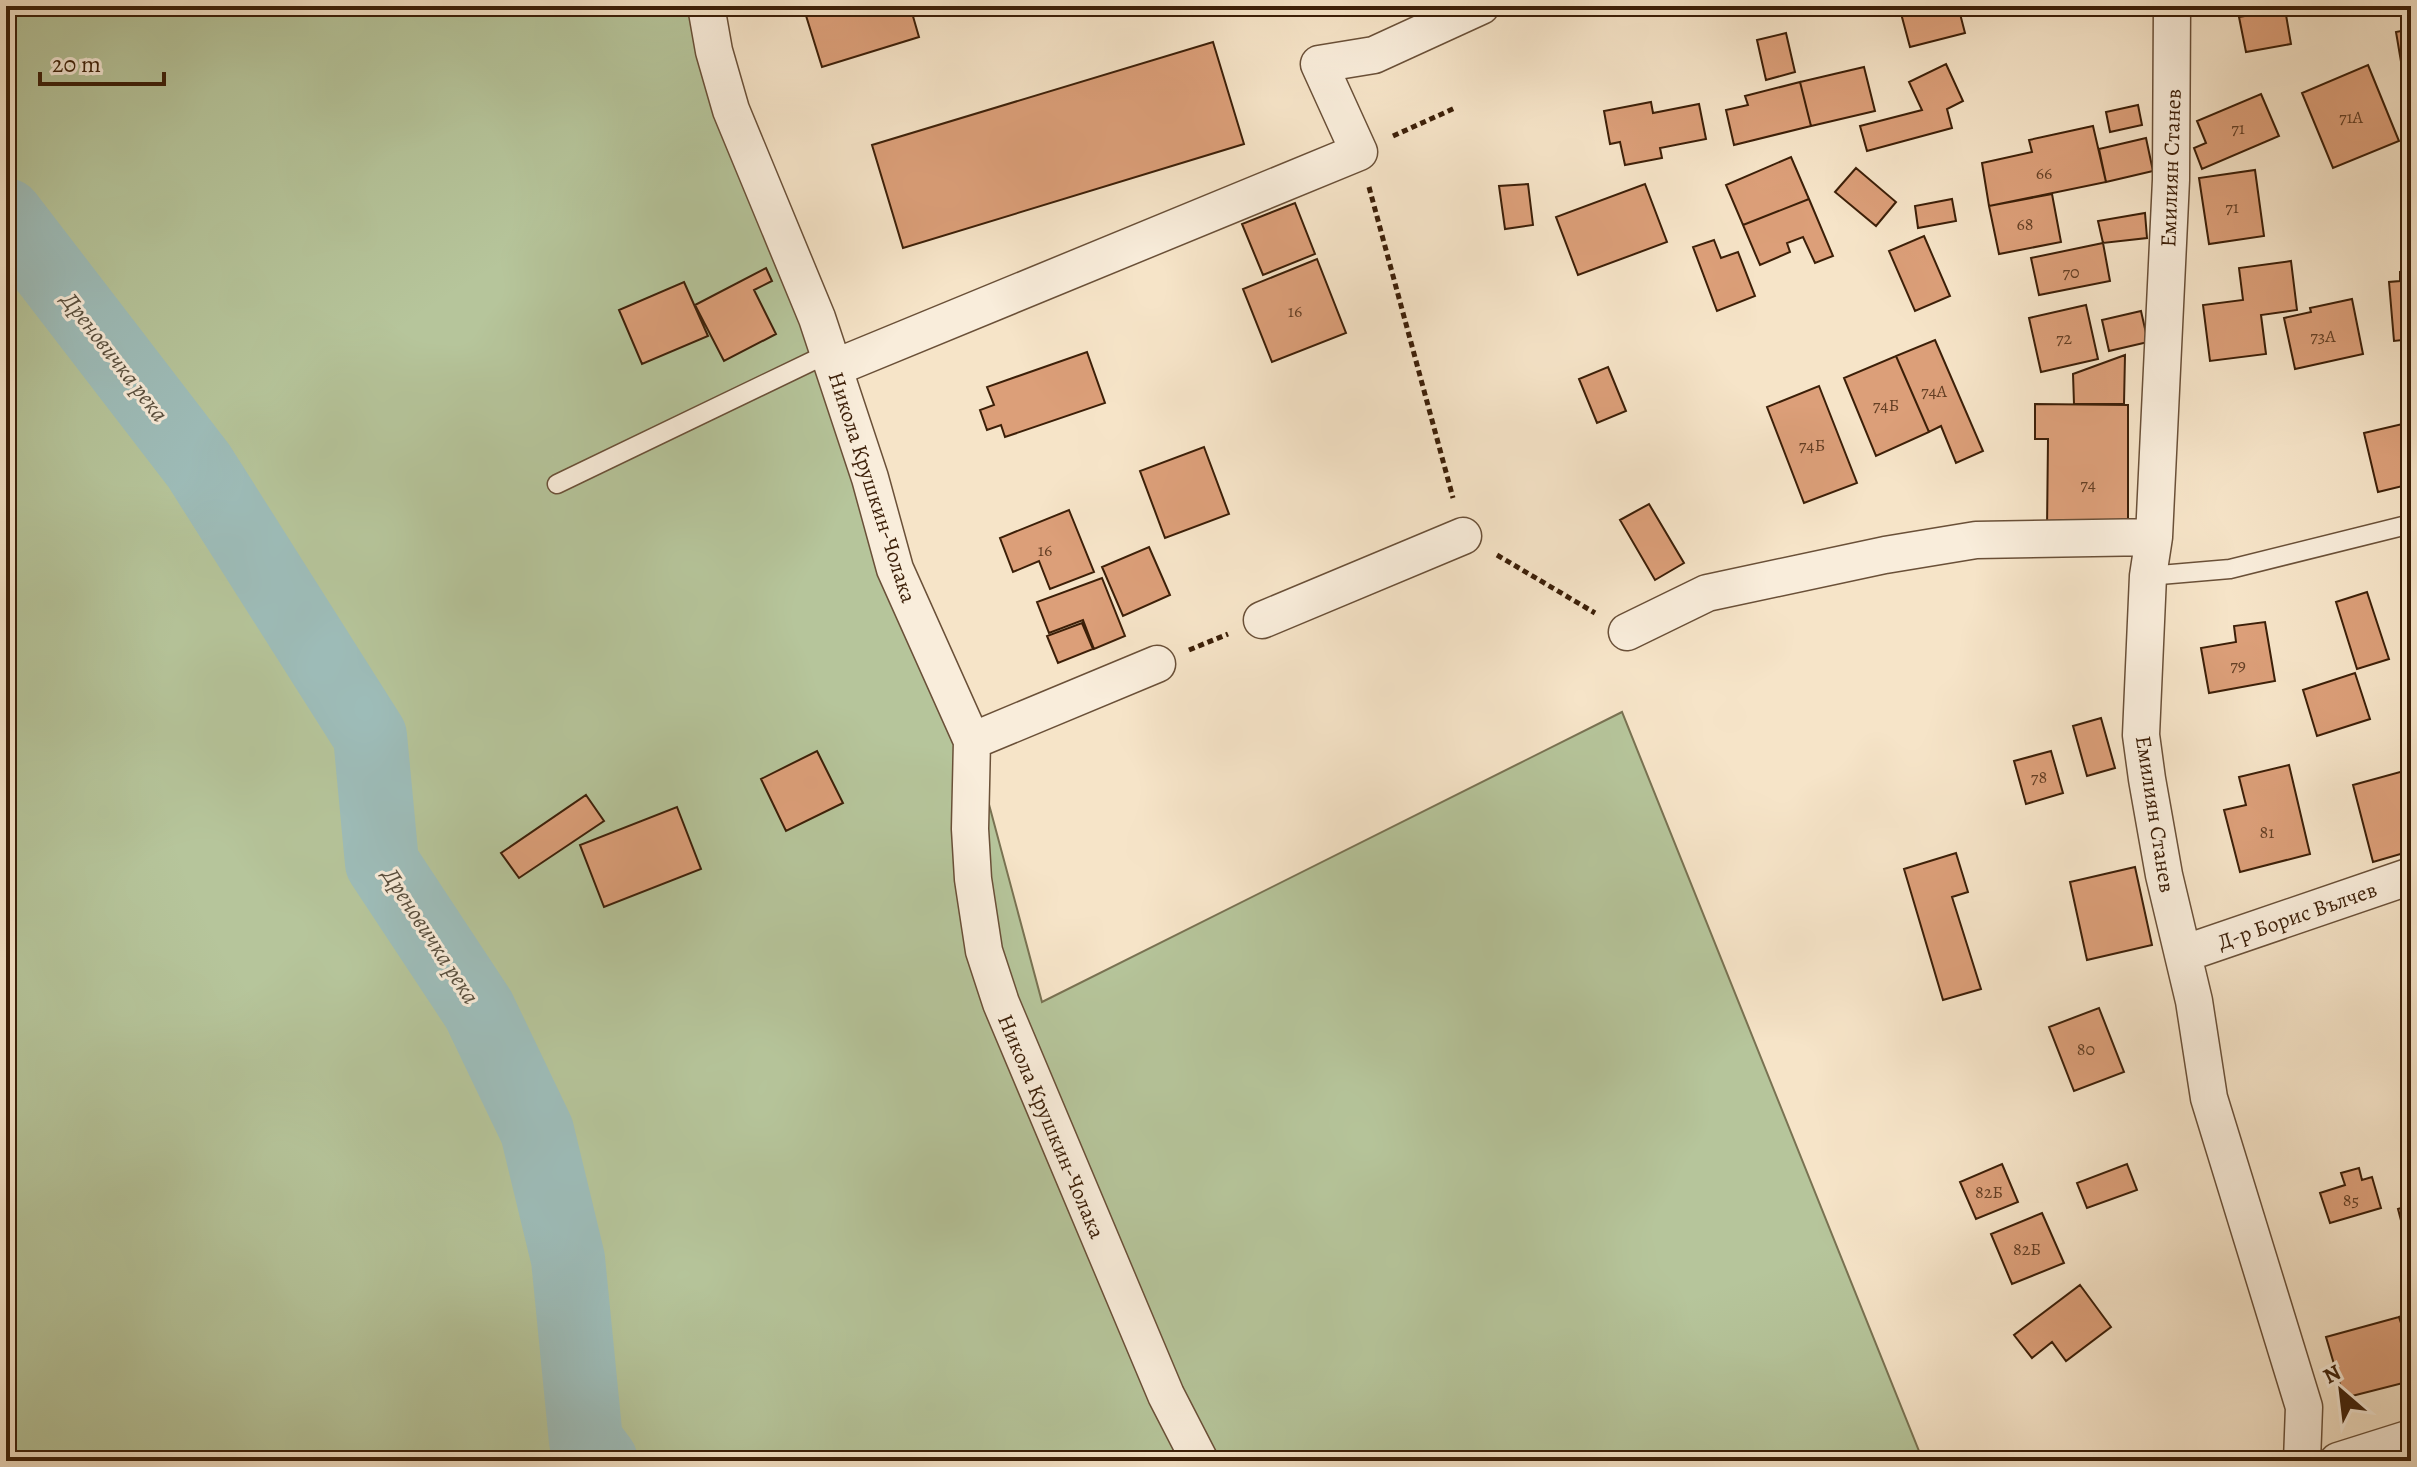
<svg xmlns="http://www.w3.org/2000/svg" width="2417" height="1467" font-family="Alegreya,serif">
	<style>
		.green { fill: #b6c59b; stroke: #797252; stroke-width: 2 }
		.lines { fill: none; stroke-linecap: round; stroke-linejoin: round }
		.river { stroke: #9ebebb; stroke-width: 74 }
		.building { fill: #dc9f79; stroke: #3c1f08; stroke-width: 2 }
		.lane-casing { stroke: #6a5038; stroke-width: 21 }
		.street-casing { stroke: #6a5038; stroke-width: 39 }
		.path { stroke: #3c1f08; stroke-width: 5; stroke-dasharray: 6 4; stroke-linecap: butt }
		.lane { stroke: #f9eddb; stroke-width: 18 }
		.street { stroke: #f9eddb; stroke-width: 36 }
		.labels { text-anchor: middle; stroke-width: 6; stroke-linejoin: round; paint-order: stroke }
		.number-label { font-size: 18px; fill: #643f24 }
		.street-label { font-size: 22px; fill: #3c1f08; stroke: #f9eddb }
		.water-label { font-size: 24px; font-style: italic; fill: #594f3e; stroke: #f9eddb }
	</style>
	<rect width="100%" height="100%" fill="#f6e4c8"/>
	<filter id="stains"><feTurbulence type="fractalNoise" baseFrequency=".0025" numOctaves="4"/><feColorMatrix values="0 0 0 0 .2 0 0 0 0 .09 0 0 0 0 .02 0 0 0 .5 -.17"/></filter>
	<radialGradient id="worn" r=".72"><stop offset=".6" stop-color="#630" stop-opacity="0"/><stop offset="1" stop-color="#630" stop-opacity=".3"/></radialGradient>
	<!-- green -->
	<path class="green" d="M6,6H699L972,741L1042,1002L1622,712L1923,1461H6Z"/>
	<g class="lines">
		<!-- river -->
		<path class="river" d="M6,215L199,466L370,736L382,863L479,1010L537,1131L568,1259L586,1441L601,1461"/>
	</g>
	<!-- building -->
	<path class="building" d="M803,6H910L919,37L822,67Z
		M1722,6H1742L1743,10L1724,14Z
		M1899,6H1958L1965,33L1910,47Z
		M2285,9L2291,44L2246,52L2239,17Z
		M2411,29V108L2409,109L2396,32Z
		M1786,33L1795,72L1766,80L1757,40Z
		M1213,42L1244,144L903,248L872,145Z
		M1946,64L1963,101L1947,109L1952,128L1867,151L1860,126L1922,110L1909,82Z
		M2368,65L2399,141L2333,168L2302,93Z
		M1864,67L1875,111L1811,126L1800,82Z
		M1800,82L1811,126L1734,145L1726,110L1748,105L1745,96Z
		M2261,94L2279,136L2202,169L2194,148L2206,143L2197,121Z
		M1651,102L1653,113L1699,104L1706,139L1660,148L1662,158L1625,165L1620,142L1610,144L1604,111Z
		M2138,105L2142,125L2110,132L2106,112Z
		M2093,126L2106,182L1989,206L1982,163L2032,152L2029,140Z
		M2146,138L2153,171L2106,182L2099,149Z
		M1791,157L1809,199L1743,225L1726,185Z
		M1856,168L1896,202L1876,226L1835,192Z
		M2255,170L2264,236L2209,244L2199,178Z
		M1528,184L1533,225L1505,229L1499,186Z
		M1645,184L1667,242L1578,275L1556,217Z
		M2052,194L2061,242L1999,254L1989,206Z
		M1809,199L1833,256L1815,263L1803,237L1787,243L1790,252L1760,265L1743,225Z
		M1952,199L1956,221L1918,228L1915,206Z
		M1295,203L1315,254L1263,275L1242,224Z
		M2145,213L2147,238L2103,243L2098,221Z
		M1924,236L1950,296L1915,311L1889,251Z
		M1714,240L1721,258L1738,252L1755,296L1717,311L1693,247Z
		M2103,243L2110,281L2039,295L2031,258Z
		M1317,259L1346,333L1272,362L1243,289Z
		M2291,261L2297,310L2261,315L2266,354L2210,361L2203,305L2243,300L2239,268Z
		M766,268L772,281L754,290L776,334L724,361L695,305Z
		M2411,271V339L2394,341L2389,282L2400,281V272Z
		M684,282L708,336L642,364L619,310Z
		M2352,299L2363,354L2295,369L2284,318L2311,312L2310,308Z
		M2086,305L2098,359L2041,372L2029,318Z
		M2141,311L2148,342L2109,351L2102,320Z
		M1935,340L1983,451L1956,463L1941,426L1929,432L1896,356Z
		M1087,352L1105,403L1005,437L1001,425L987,430L980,410L994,405L987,387Z
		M2125,355L2124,404H2074L2073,374Z
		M1896,356L1929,432L1876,456L1844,378Z
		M1608,367L1626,411L1597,423L1579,379Z
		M1819,386L1857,483L1804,503L1767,407Z
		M2035,404L2128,405V529H2047L2048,439H2035Z
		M2411,422V484L2378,492L2364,433Z
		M1204,447L1229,514L1165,538L1140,471Z
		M1649,504L1684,563L1655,580L1620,520Z
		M1069,510L1094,572L1050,589L1039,561L1013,572L1000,538Z
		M1149,547L1170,595L1123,616L1102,567Z
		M1102,578L1125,636L1094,649L1083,620L1049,633L1037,602Z
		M2367,592L2389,659L2357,669L2336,602Z
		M2265,622L2275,681L2209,693L2201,648L2236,642L2234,626Z
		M1082,623L1093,649L1058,663L1047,636Z
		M2355,673L2370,719L2317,736L2303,690Z
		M2101,718L2115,768L2087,776L2073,726Z
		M817,751L843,803L786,831L761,779Z
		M2051,751L2063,793L2026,804L2014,761Z
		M2289,765L2310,854L2240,872L2224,810L2246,805L2239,777Z
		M2411,769V851L2373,862L2353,785Z
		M586,795L604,821L519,878L501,853Z
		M677,807L701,869L604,907L580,845Z
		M1956,853L1968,892L1952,897L1981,989L1943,1000L1904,869Z
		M2135,867L2152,945L2087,960L2070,882Z
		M2099,1008L2124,1072L2074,1091L2049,1027Z
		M2002,1164L2018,1202L1976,1219L1960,1182Z
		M2127,1164L2137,1190L2087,1208L2077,1183Z
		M2359,1168L2362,1180L2372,1177L2381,1208L2330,1223L2320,1193L2345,1185L2341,1173Z
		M2411,1205V1259L2398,1209Z
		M2042,1213L2064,1263L2012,1284L1991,1234Z
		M2080,1285L2111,1327L2066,1361L2052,1342L2032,1358L2014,1335Z
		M2411,1313V1354L2399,1317Z
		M2399,1317L2411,1354V1381L2344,1398L2326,1337Z
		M2159,1453L2164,1461H2146Z"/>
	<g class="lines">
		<defs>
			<path id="lane" d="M557,484L827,354
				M2148,576L2230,569L2411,524"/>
			<path id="street" d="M706,6L714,51L731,110L817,318L870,478L895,569L972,741L970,829L973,879L984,951L1001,1003L1166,1395L1200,1461
				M2172,6L2171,180L2154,537L2148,576L2141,735L2147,779L2164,875L2194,1001L2209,1098L2304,1407L2302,1461
				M834,368L1359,152L1319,64L1374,55L1481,6
				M1262,620L1463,536
				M1627,632L1707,593L1885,555L1976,540L2154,537
				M972,741L1157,664
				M2183,954L2411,876
				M2338,1461L2411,1438"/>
		</defs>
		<!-- lane casing -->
		<use href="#lane" class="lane-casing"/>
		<!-- street casing -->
		<use href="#street" class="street-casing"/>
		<!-- path -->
		<path class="path" d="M1393,136L1455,108
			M1369,187L1453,498
			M1497,555L1595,613
			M1189,650L1228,634"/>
		<!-- lane -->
		<use href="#lane" class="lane"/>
		<!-- street -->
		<use href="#street" class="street"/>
	</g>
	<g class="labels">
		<!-- number labels -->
		<g class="number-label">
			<text x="2351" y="123">71А</text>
			<text x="2238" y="134">71</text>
			<text x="2044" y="179">66</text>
			<text x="2232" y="213">71</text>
			<text x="2025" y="230">68</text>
			<text x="2071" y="278">70</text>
			<text x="1295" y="317">16</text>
			<text x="2323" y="342">73А</text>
			<text x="2064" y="344">72</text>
			<text x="1934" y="397">74А</text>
			<text x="1886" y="411">74Б</text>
			<text x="1812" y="451">74Б</text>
			<text x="2088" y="490">74</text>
			<text x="1045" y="556">16</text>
			<text x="2238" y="671">79</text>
			<text x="2039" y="783">78</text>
			<text x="2267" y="838">81</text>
			<text x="2086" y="1055">80</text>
			<text x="1989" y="1198">82Б</text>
			<text x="2351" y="1206">85</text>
			<text x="2027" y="1255">82Б</text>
		</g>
		<!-- street labels -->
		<g class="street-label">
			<text transform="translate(2170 168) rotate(-88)" y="8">Емилиян Станев</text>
			<text transform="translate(873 487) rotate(72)" y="8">Никола Крушкин-Чолака</text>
			<text transform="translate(2156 814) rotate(81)" y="8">Емилиян Станев</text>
			<text transform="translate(2297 915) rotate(-19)" y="8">Д-р Борис Вълчев</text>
			<text transform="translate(1052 1126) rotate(67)" y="8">Никола Крушкин-Чолака</text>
		</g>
		<!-- water labels -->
		<g class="water-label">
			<text transform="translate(115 357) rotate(52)" y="8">Дреновичка река</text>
			<text transform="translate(431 936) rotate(57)" y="8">Дреновичка река</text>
		</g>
	</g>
	<!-- margin -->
	<rect width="2417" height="1467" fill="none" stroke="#f6e4c8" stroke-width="32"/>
	<rect x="8" y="8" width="2401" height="1451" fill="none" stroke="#3c1f08" stroke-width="4"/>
	<rect x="16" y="16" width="2385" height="1435" fill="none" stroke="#3c1f08" stroke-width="2"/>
	<!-- north arrow -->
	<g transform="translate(2341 1391) rotate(332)" stroke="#f9eddb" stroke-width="6" paint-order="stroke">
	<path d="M0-6L14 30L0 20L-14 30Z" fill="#3c1f08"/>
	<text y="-12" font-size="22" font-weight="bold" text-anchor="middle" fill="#3c1f08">N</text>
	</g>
	<!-- scale -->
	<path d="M40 72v12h124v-12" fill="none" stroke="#3c1f08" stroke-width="4"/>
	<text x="52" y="72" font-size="24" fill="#3c1f08" stroke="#f9eddb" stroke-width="6" paint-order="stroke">20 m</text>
	<rect width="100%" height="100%" filter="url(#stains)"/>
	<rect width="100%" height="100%" fill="url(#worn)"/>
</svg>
